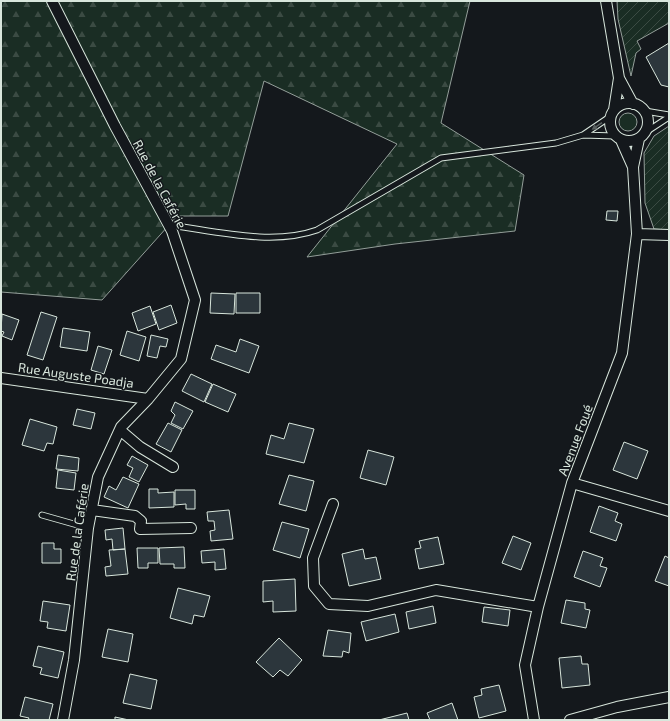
<svg xmlns="http://www.w3.org/2000/svg" width="670" height="721" font-family="'Exo 2',sans-serif">
	<style>
		.green { fill: #1a2d24; stroke: #939e99 }
		.forest { fill: url(#forest-firs); stroke: #939e99 }
		.garden { fill: url(#garden-furrows); stroke: #939e99 }
		.building { fill: #2c363c; stroke: #d8e6dc }
		.lines { fill: none; stroke-linecap: round; stroke-linejoin: round }
		.service-casing { stroke: #d8e6dc; stroke-width: 7 }
		.minor-casing { stroke: #d8e6dc; stroke-width: 12 }
		.service { stroke: #14181c; stroke-width: 5 }
		.minor { stroke: #14181c; stroke-width: 10 }
		.oneway { fill: #59605f }
		.labels { text-anchor: middle; stroke-width: 3; stroke-linejoin: round; paint-order: stroke }
		.street-label { font-size: 13px; fill: #d8e6dc; stroke: #14181c }
	</style>
	<defs>
		<pattern id="forest-firs" width="22" height="20" patternUnits="userSpaceOnUse"><rect width="22" height="20" fill="#1a2d24"/><path d="M5 1l3.5 6h-7zM16 11l3.5 6h-7z" fill="#3b4b43"/></pattern>
		<pattern id="garden-furrows" width="10" height="10" patternUnits="userSpaceOnUse"><rect width="10" height="10" fill="#1a2d24"/><path d="M-1 1l2-2M0 10L10 0M9 11l2-2" fill="none" stroke="#3b4b43"/></pattern>
	</defs>
	<rect width="100%" height="100%" fill="#14181c"/>
	<!-- green -->
	<path class="green" d="M619 122a9 9 0 1 1 18 0a9 9 0 1 1-18 0Z"/>
	<!-- forest -->
	<path class="forest" d="M1,1H470L441,123L524,175L515,231L395,244L307,257L397,144L264,81L228,216H177L102,300L1,292Z"/>
	<!-- garden -->
	<path class="garden" d="M617,1H669V23L637,41L641,49L636,53L631,76L618,19Z
		M669,126V230L654,229L645,203L644,153L654,136Z"/>
	<!-- building -->
	<path class="building" d="M669,43V87L661,85L646,57Z
		M607,211H618L617,221L606,220Z
		M211,293L235,294L234,314L210,313Z
		M236,293H260V313H236Z
		M171,305L177,323L159,330L153,312Z
		M150,306L156,324L138,331L132,313Z
		M41,312L57,317L43,360L27,355Z
		M2,314L19,320L12,340L2,336L4,332L1,331Z
		M63,328L90,332L87,351L60,347Z
		M127,331L146,337L139,361L120,355Z
		M151,335L168,339L166,347L160,346L157,358L147,356Z
		M240,339L259,346L249,373L211,359L216,345L236,352Z
		M98,346L112,350L104,374L91,370Z
		M191,374L212,384L204,402L182,391Z
		M213,384L236,394L228,412L205,402Z
		M175,402L193,411L183,429L171,423L175,415L171,411Z
		M77,409L95,413L91,429L73,425Z
		M30,419L57,427L53,444L47,443L44,451L22,445Z
		M168,423L182,430L171,452L156,444Z
		M289,423L314,429L304,463L266,454L271,435L284,439Z
		M624,442L648,451L637,479L613,470Z
		M368,450L394,457L386,485L360,478Z
		M58,455L79,458L78,471L56,469Z
		M132,456L148,465L139,482L129,477L133,468L127,465Z
		M58,470L76,473L74,490L56,488Z
		M289,475L314,481L306,511L279,504Z
		M123,477L139,484L128,508L104,497L109,486L116,490Z
		M149,489H158V493L174,492V507L149,508Z
		M175,490H195V509H186V504L175,505Z
		M599,506L618,513L615,521L622,524L616,541L590,532Z
		M229,510L233,539L211,541L210,531L215,530L214,521H208L207,512Z
		M282,522L309,529L300,558L273,550Z
		M123,528L125,549L113,550L112,539L106,540L105,530Z
		M513,536L531,543L521,570L502,563Z
		M438,537L444,564L419,569L415,549L421,548L419,541Z
		M42,543H54V549H61V563H42Z
		M184,547L185,568H174V564H160L159,548Z
		M137,548H158V563H148V568H138Z
		M125,549L128,574L106,576L105,567L111,566L109,550Z
		M224,549L226,569L215,570V562L202,563L201,551Z
		M363,549L365,559L376,557L381,579L349,586L342,554Z
		M583,551L603,558L600,566L607,568L600,587L574,577Z
		M665,556L669,558V586L655,581Z
		M295,579L296,611L273,612V601L263,602V581Z
		M178,588L210,596L204,617L194,615L192,624L170,618Z
		M566,600L585,603V609L590,610L586,628L561,623Z
		M43,601L70,605L66,631L47,628L48,622L40,621Z
		M433,606L436,623L409,629L406,612Z
		M484,607L510,610L508,626L482,622Z
		M395,614L399,632L366,641L361,622Z
		M108,629L133,634L128,662L102,657Z
		M328,630L351,633L349,653L343,651L342,657L323,656Z
		M279,638L302,660L288,676L280,670L273,677L256,662Z
		M38,646L64,652L58,678L40,674L42,668L33,666Z
		M581,656L582,664H588L590,685L562,688L559,658Z
		M130,674L157,680L151,709L123,703Z
		M499,685L506,711L479,718L474,697L482,695L481,689Z
		M25,697L53,704L49,720H28L29,718L20,716Z
		M452,703L458,720H430L427,713Z
		M407,713L409,720H379Z
		M115,717L129,720H115Z"/>
	<g class="lines">
		<defs>
			<path id="service" d="M645,111L669,115
				M646,132L669,117
				M583,135L615,136
				M169,225C216,231 272,246 317,230L441,158L556,143L583,135L611,116
				M42,515L88,528"/>
			<path id="minor" d="M52,1L115,126L172,231L195,300L181,359L148,399L121,427L98,477L88,528L74,660L63,720
				M606,1L619,78L614,110
				M619,78L633,104
				M610 122a19 19 0 1 1 38 0a19 19 0 1 1-38 0Z
				M621,140L633,167
				M637,234L669,235
				M1,378L148,399
				M120,430L140,447L173,467
				M572,483L669,511
				M333,504L313,558L314,586L329,604L368,606L436,590L538,607
				M92,510L135,516L141,521L140,529L191,528
				M534,720L525,665L538,607L572,483L622,353L637,234L633,167L639,139
				M570,720L617,707L669,697"/>
		</defs>
		<!-- service casing -->
		<use href="#service" class="service-casing"/>
		<!-- minor casing -->
		<use href="#minor" class="minor-casing"/>
		<!-- service -->
		<use href="#service" class="service"/>
		<!-- minor -->
		<use href="#minor" class="minor"/>
	</g>
	<!-- one-way arrows -->
	<defs><path id="oneway-solid" d="M-6-.8H1V-3.2L6.5 0L1 3.2V.8H-6Z"/></defs>
	<use class="oneway" href="#oneway-solid" transform="translate(597 126) rotate(146)"/>
	<g class="labels">
		<!-- street labels -->
		<g class="street-label">
			<text transform="translate(160 184) rotate(62)" y="5">Rue de la Caférie</text>
			<text transform="translate(76 375) rotate(8)" y="5">Rue Auguste Poadja</text>
			<text transform="translate(575 440) rotate(-69)" y="5">Avenue Foué</text>
			<text transform="translate(77 532) rotate(-82)" y="5">Rue de la Caférie</text>
		</g>
	</g>
	<!-- border -->
	<rect width="670" height="721" fill="none" stroke="#d8e6dc" stroke-width="4"/>
</svg>
